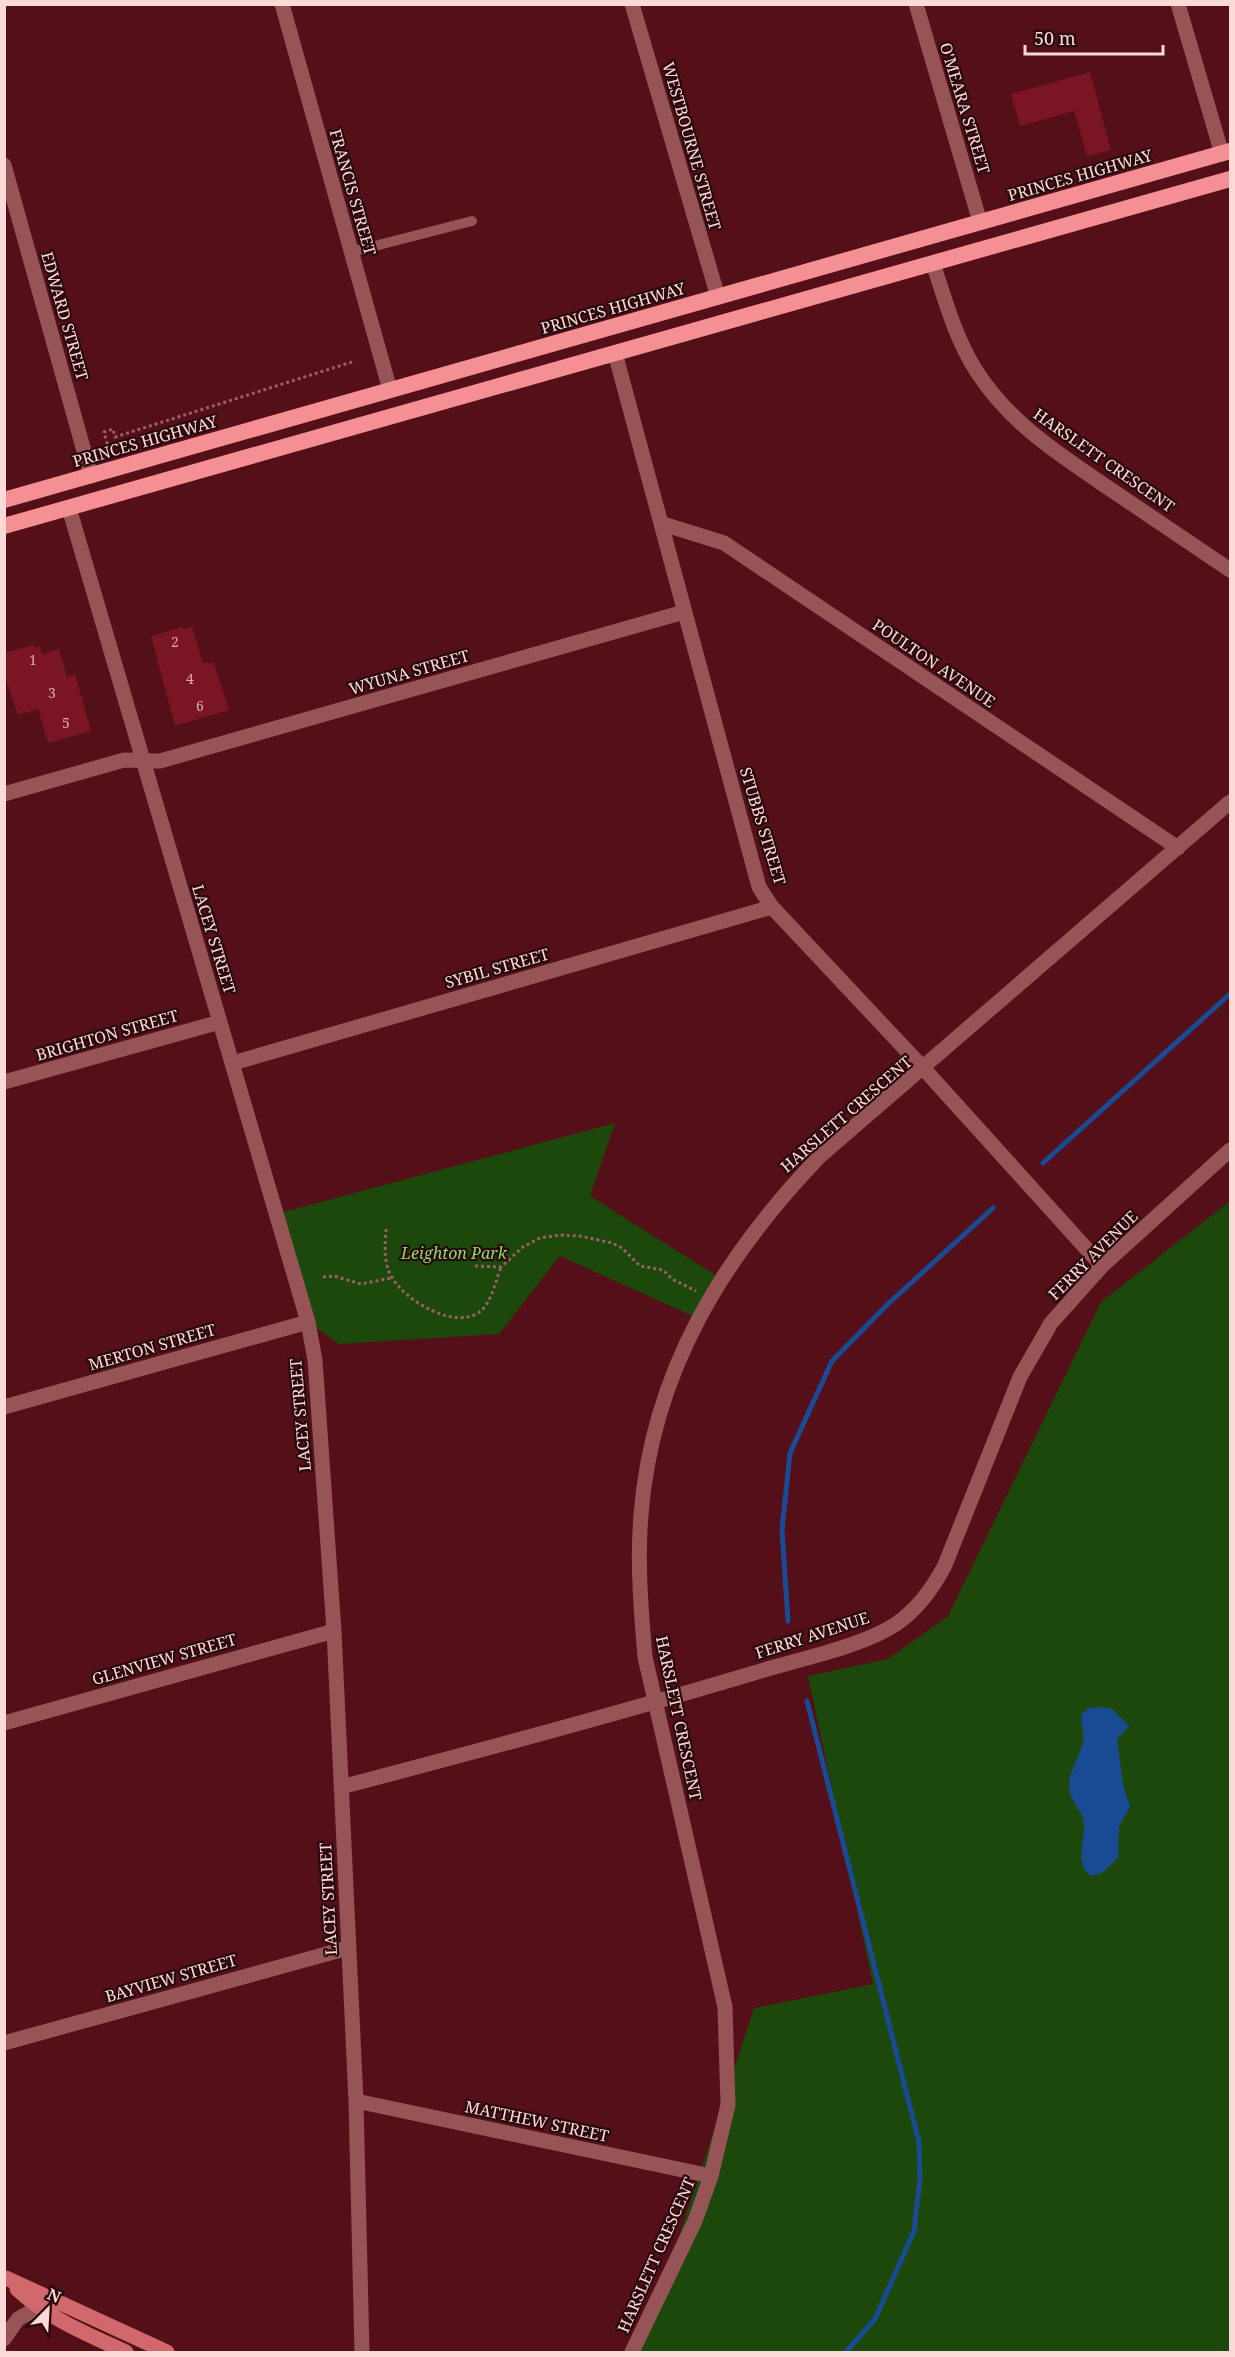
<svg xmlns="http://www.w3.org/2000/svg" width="1235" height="2357" font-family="'Noto Serif',serif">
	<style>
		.green { fill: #1c480b }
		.water { fill: #194b95 }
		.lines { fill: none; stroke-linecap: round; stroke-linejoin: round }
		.stream { stroke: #194b95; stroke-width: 5 }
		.building { fill: #791524 }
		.path { stroke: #986065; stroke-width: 3; stroke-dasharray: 3 3; stroke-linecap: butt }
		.service { stroke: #965456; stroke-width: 10 }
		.minor { stroke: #965456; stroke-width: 15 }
		.secondary { stroke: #d0686c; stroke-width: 15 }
		.trunk { stroke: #f49094; stroke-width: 16 }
		.labels { text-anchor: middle; stroke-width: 4.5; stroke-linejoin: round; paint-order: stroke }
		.number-label { font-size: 14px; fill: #dca8ab }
		.street-label { font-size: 16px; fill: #fdd9d8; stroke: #280a0c }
		.park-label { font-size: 16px; font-style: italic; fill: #8adc71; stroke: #280a0c }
	</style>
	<rect width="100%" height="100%" fill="#540f18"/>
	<!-- green -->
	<path class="green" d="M615,1123L590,1196L720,1278L697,1318L560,1256L499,1334L339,1344L308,1322L276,1214Z
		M1230,1201V2352H641L754,2008L873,1984L808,1676L888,1659L948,1616L1101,1302Z"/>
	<!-- water -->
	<path class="water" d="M1097,1707L1111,1708L1129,1726L1117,1739L1123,1784L1130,1807L1119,1827L1118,1858L1102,1873L1091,1876C1074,1865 1085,1841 1084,1824C1083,1810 1069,1802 1069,1786C1069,1770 1080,1757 1083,1742C1085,1734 1081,1724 1081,1715L1088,1708Z"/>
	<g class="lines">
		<!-- stream -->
		<path class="stream" d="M1043,1163L1230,994
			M788,1621L782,1530L790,1453L832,1361L888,1304L993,1208
			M807,1701L919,2142L920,2178L914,2231L875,2319L846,2352"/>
	</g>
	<!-- building -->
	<path class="building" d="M1090,72L1111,150L1087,156L1074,111L1020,126L1011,94Z
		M183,627L184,629L192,627L203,663H214L229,710L175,726L151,636Z
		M34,645L35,648L40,646L42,654L59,649L67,677L75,674L91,731L48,743L38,709L18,715L4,674V653Z"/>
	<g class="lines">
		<!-- path -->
		<path class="path" d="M109,450L104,432L113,429L115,437L355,361
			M386,1229C385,1245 383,1265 393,1279C407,1302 458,1332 482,1310C492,1300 496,1280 501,1267
			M475,1266L501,1267L523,1247L540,1238L560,1235L580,1236L612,1243L622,1248L640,1266L663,1270L672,1279L696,1291
			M323,1277L334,1276L361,1284L391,1278"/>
		<!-- service -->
		<path class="service" d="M351,252L472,221"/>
		<!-- minor -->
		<path class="minor" d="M282,4L390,390
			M632,4L718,297
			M916,4L980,222
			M1178,4L1222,154
			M4,165L91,476
			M933,263C945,300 956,340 977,372C1011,425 1063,457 1113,491C1152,517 1191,544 1230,570
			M615,353L759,887L772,907L924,1069L1102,1266
			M69,508L308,1322L315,1360L334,1631L356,2101L362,2352
			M663,524L724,543L1178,848
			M4,794L124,760L160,761L684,612
			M233,1063L772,907
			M4,1082L220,1022
			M4,1407L308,1322
			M4,1723L334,1631
			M341,1787C479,1751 617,1714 754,1673C795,1660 862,1647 896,1624C918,1609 933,1588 945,1565L1020,1377L1051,1323L1102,1266L1230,1150
			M4,2043L348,1948
			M356,2101L711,2176
			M4,2339L18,2319L37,2308
			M632,2352L695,2221L711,2176L728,2105L725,2007L645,1657C641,1610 637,1562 641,1515C652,1372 723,1257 820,1156L1230,802"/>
		<!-- secondary -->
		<path class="secondary" d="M6,2278L167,2352
			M17,2289C49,2319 87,2334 126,2352"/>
		<!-- trunk -->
		<path class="trunk" d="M4,500L1230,151
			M4,526L1230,179"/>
	</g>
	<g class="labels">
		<!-- number labels -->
		<g class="number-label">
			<text x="175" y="647">2</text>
			<text x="33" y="665">1</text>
			<text x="190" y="684">4</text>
			<text x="52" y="698">3</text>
			<text x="200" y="711">6</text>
			<text x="66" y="728">5</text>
		</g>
		<!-- street labels -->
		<g class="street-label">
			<text transform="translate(965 108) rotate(73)" y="6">O'MEARA STREET</text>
			<text transform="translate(692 146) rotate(74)" y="6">WESTBOURNE STREET</text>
			<text transform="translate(1080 175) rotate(-16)" y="6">PRINCES HIGHWAY</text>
			<text transform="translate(353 192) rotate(74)" y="6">FRANCIS STREET</text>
			<text transform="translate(613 308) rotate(-16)" y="6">PRINCES HIGHWAY</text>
			<text transform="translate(65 316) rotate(74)" y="6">EDWARD STREET</text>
			<text transform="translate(145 441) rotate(-16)" y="6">PRINCES HIGHWAY</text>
			<text transform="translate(1104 460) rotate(35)" y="6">HARSLETT CRESCENT</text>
			<text transform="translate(934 663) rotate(34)" y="6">POULTON AVENUE</text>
			<text transform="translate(409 672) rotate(-16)" y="6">WYUNA STREET</text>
			<text transform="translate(763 826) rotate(73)" y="6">STUBBS STREET</text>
			<text transform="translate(214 939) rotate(73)" y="6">LACEY STREET</text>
			<text transform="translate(497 968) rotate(-16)" y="6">SYBIL STREET</text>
			<text transform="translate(107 1035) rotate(-16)" y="6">BRIGHTON STREET</text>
			<text transform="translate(846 1114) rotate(-41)" y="6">HARSLETT CRESCENT</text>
			<text transform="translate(1093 1255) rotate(-45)" y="6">FERRY AVENUE</text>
			<text transform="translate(152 1347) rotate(-16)" y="6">MERTON STREET</text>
			<text transform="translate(300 1415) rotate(-95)" y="6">LACEY STREET</text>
			<text transform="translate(812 1635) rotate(-18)" y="6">FERRY AVENUE</text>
			<text transform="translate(164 1659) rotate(-16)" y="6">GLENVIEW STREET</text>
			<text transform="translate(679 1718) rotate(78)" y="6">HARSLETT CRESCENT</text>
			<text transform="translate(328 1899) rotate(-93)" y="6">LACEY STREET</text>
			<text transform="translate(171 1978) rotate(-16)" y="6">BAYVIEW STREET</text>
			<text transform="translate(537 2121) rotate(12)" y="6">MATTHEW STREET</text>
			<text transform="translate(656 2255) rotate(-66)" y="6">HARSLETT CRESCENT</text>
		</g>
		<!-- park labels -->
		<g class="park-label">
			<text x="454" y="1259">Leighton Park</text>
		</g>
	</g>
	<!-- border -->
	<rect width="1235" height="2357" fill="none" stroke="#fdd9d8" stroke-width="12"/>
	<!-- north arrow -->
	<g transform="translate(48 2309) rotate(24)" stroke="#280a0c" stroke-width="4.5" paint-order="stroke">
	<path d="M0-4.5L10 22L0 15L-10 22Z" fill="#fdd9d8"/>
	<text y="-9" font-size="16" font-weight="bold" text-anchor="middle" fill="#fdd9d8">N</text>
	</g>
	<!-- scale -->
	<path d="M1025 45v9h138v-9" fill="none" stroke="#fdd9d8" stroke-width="3"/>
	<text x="1034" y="45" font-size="18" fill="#fdd9d8" stroke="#280a0c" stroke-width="4.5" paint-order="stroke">50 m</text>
</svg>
